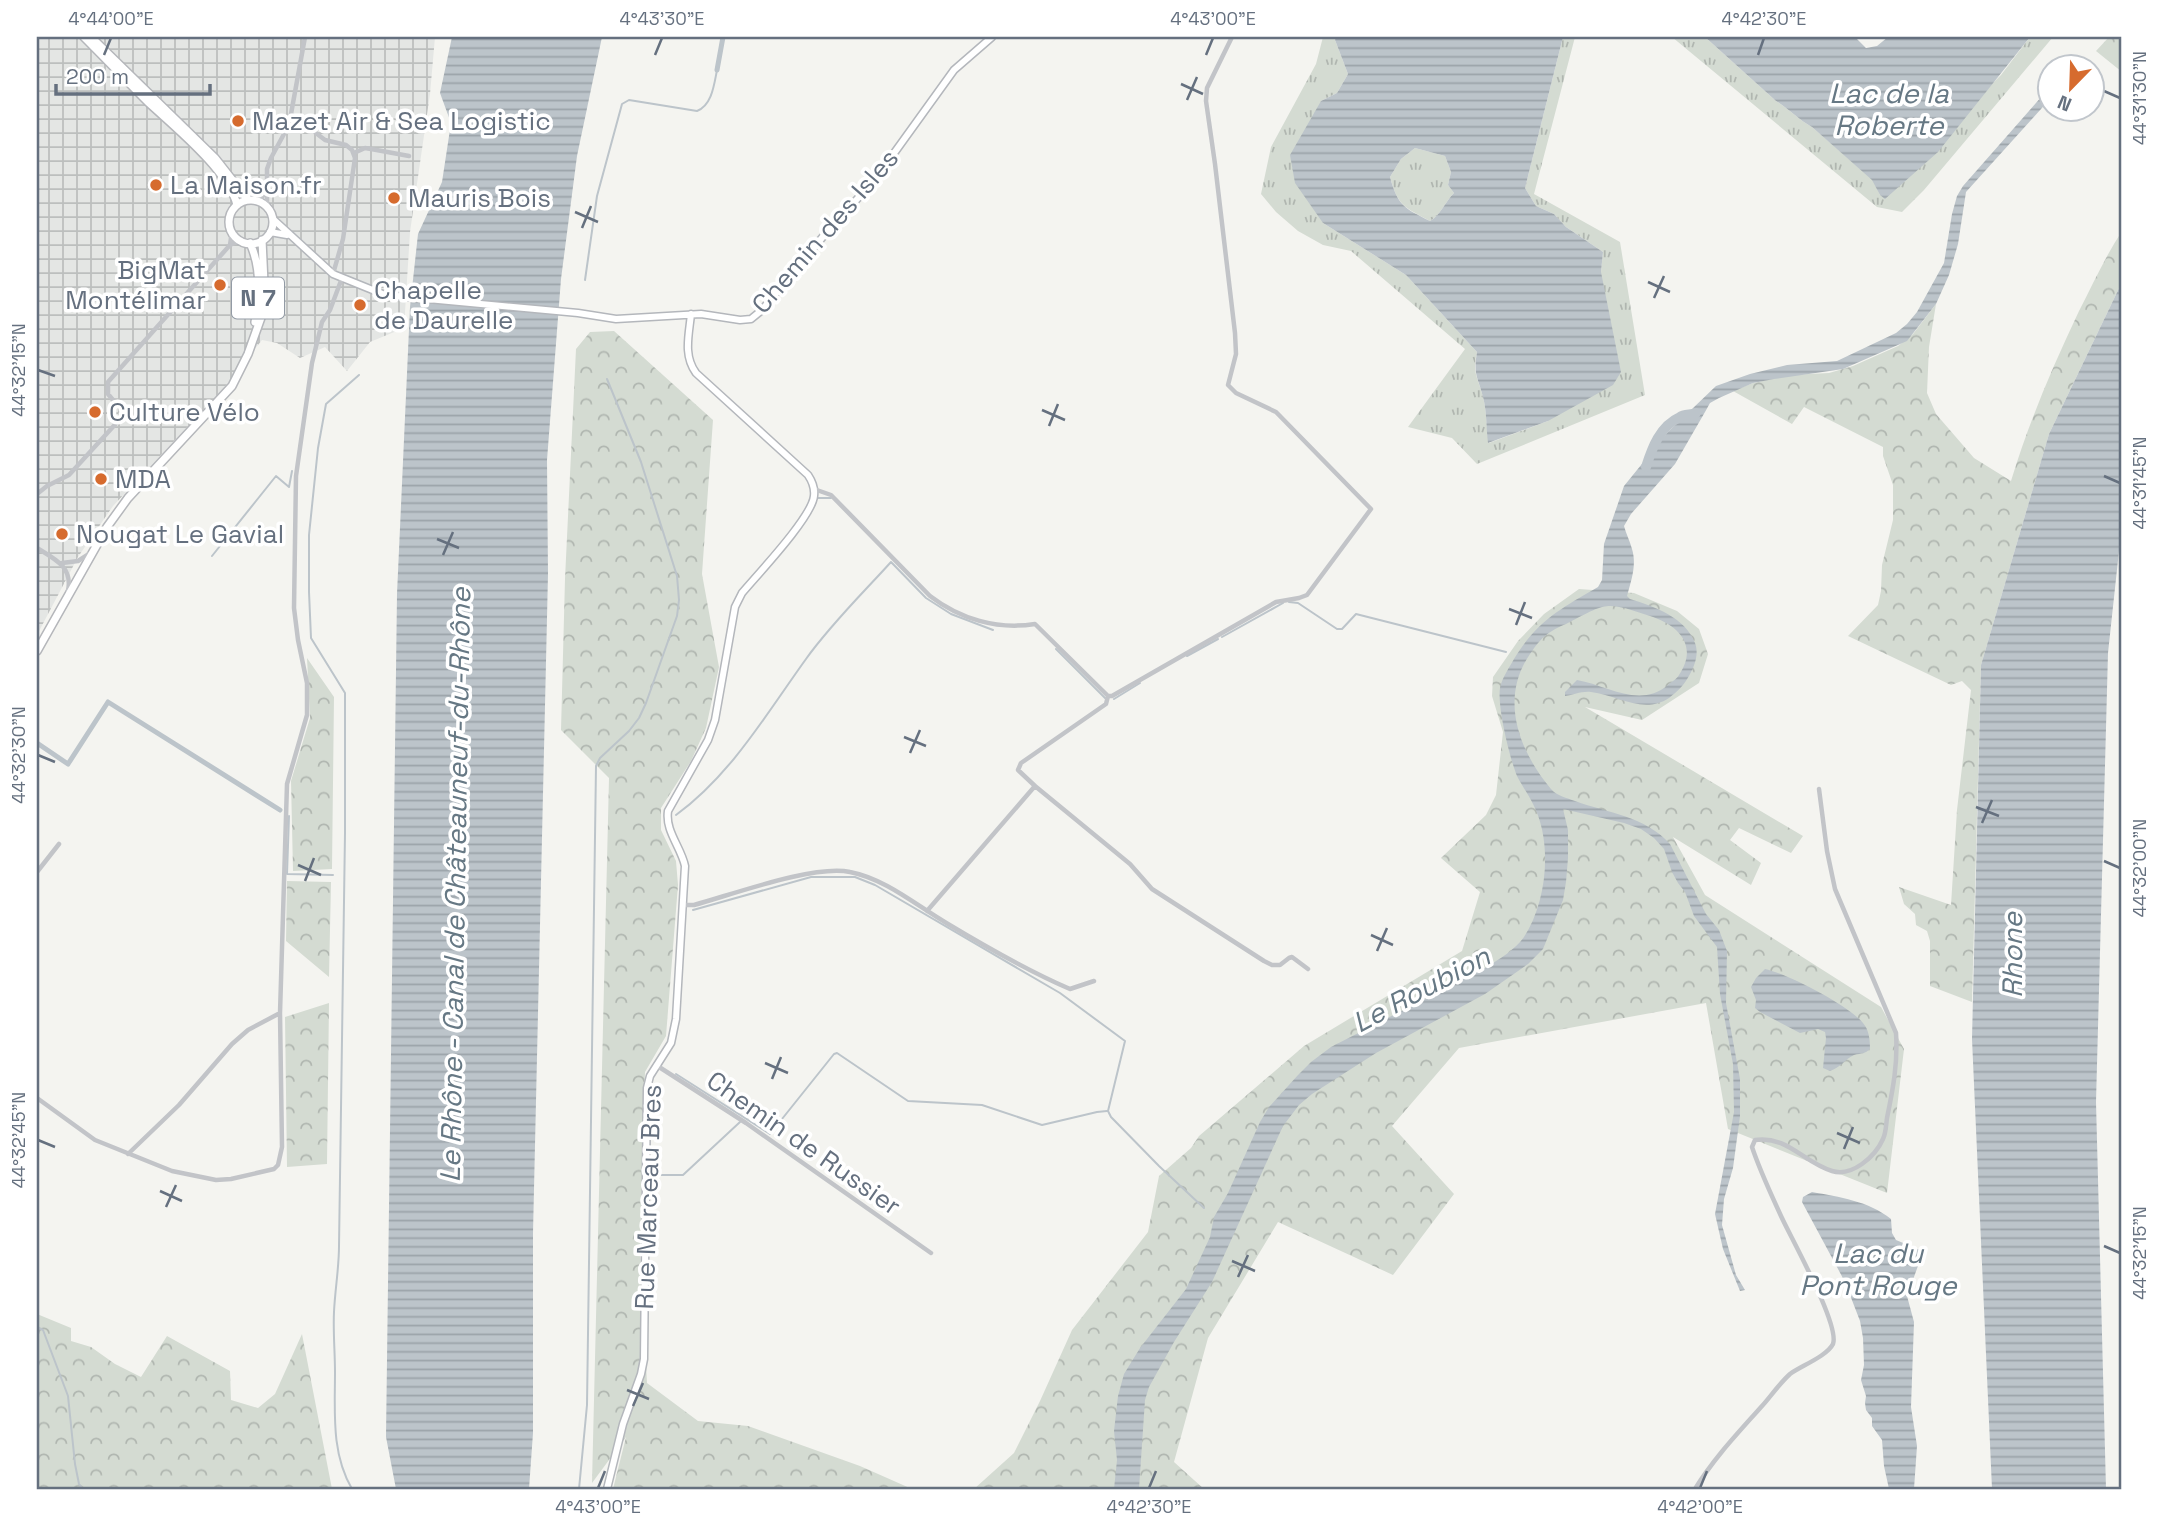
<svg xmlns="http://www.w3.org/2000/svg" width="2159" height="1526" font-family="'Space Grotesk',sans-serif">
	<style>
		.industrial { fill: url(#industrial-grid) }
		.grass { fill: url(#grass-tufts) }
		.forest { fill: url(#forest-crowns) }
		.water { fill: url(#water-rules); fill-rule: evenodd }
		.lines { fill: none; stroke-linecap: round; stroke-linejoin: round }
		.stream { stroke: #bcc4ca; stroke-width: 2 }
		.canal { stroke: #bcc4ca; stroke-width: 5 }
		.river { stroke: #bcc4ca; stroke-width: 10 }
		.secondary-casing { stroke: #b4b7bc; stroke-width: 9 }
		.primary-casing { stroke: #b5b7bb; stroke-width: 10 }
		.street { stroke: #c2c4c8; stroke-width: 4.5 }
		.secondary { stroke: #fff; stroke-width: 6 }
		.primary { stroke: #fff; stroke-width: 7 }
		.ticks { fill: none; stroke: #65707f; stroke-width: 2.5 }
		.poi-dot { fill: #d66b2e; stroke: #fff; stroke-width: 2.5 }
		.labels { text-anchor: middle; stroke-width: 7; stroke-linejoin: round; paint-order: stroke }
		.shield { fill: #fff; stroke: #939ba5; stroke-width: 2 }
		.shield-label { font-size: 24px; font-weight: bold; fill: #65707f }
		.poi-label { font-size: 26px; fill: #65707f; stroke: #fff; text-anchor: start }
		.street-label { font-size: 26px; fill: #65707f; stroke: #fff }
		.water-label { font-size: 28px; font-style: italic; fill: #667884; stroke: #fff }
		.neatline { fill: none; stroke: #65707f; stroke-width: 2.5 }
		.ticks-label { font-size: 18px; text-anchor: middle; fill: #65707f }
	</style>
	<defs>
		<pattern id="industrial-grid" width="8" height="8" patternUnits="userSpaceOnUse" patternTransform="scale(1.75)"><rect width="8" height="8" fill="#e4e6e4"/><path d="M0 4h8M4 0v8" fill="none" stroke="#bcbfbe"/></pattern>
		<pattern id="grass-tufts" width="24" height="20" patternUnits="userSpaceOnUse" patternTransform="scale(1.75)"><rect width="24" height="20" fill="#d4dbd2"/><path d="M3 7l-1-3M5 7V3M7 7l1-3M15 17l-1-3M17 17v-4M19 17l1-3" fill="none" stroke="#b0b6b0"/></pattern>
		<pattern id="forest-crowns" width="20" height="18" patternUnits="userSpaceOnUse" patternTransform="scale(1.75)"><rect width="20" height="18" fill="#d4dbd2"/><path d="M2 6a3 3 0 1 1 6 0M12 15a3 3 0 1 1 6 0" fill="none" stroke="#b0b6b0"/></pattern>
		<pattern id="water-rules" width="6" height="5" patternUnits="userSpaceOnUse" patternTransform="scale(1.75)"><rect width="6" height="5" fill="#bcc4ca"/><path d="M0 2.5h6" fill="none" stroke="#9ca4a9"/></pattern>
	</defs>
	<rect width="100%" height="100%" fill="#f4f4f0"/>
	<!-- industrial -->
	<path class="industrial" d="M37,37H435L430,94L410,232L404,328L370,342L347,371L325,347L300,358L277,343L262,340L223,389L113,506L78,557L37,635Z"/>
	<!-- grass -->
	<path class="grass" d="M1323,37H1336L1335,40L1348,74L1337,93L1321,101L1323,223L1406,275L1477,352C1472,374 1478,377 1483,397C1487,412 1486,428 1489,443L1548,421L1601,272L1603,252L1566,227L1554,214L1536,206L1525,188L1563,37H1575L1534,194L1620,242L1645,395L1477,464L1452,438L1408,427L1465,349L1351,251L1323,245L1298,231L1276,212L1261,194L1271,147L1316,64Z
		M1672,37H1705L1776,101C1789,109 1799,120 1812,127L1873,180L1880,195L2001,75L2030,37H2053L1924,190L1902,212L1877,207Z
		M1415,148L1445,156L1451,172L1448,185L1454,193C1445,202 1440,216 1430,221C1404,207 1398,206 1390,177L1401,159Z"/>
	<!-- forest -->
	<path class="forest" d="M2109,37H2122V72L2096,51Z
		M2122,231V282L2049,434L1981,665L1972,1002L1930,986V941L1927,931L1916,925L1915,914L1904,904L1899,887L1951,905L1957,810L1971,690L1962,681L1951,685L1848,636L1878,605L1881,591L1882,565L1893,520V485L1883,456V447L1804,407L1792,424L1733,391L1753,383L1789,375L1829,373L1853,366L1898,346L1913,334L1936,304L1929,347L1927,393L1936,414L1974,458L2011,481C2029,422 2052,368 2079,311C2093,284 2105,257 2122,231Z
		M614,331L713,420L702,574L719,667L706,728L691,761L661,808V830L676,861L678,885L666,1036L645,1072L640,1252L647,1383L698,1421L748,1426L860,1466L912,1489H613L626,1437L592,1483L609,778L561,730L565,579L576,349L590,332Z
		M1579,589L1634,593L1677,611L1699,629L1708,654L1699,683L1642,720L1585,707L1803,836L1791,853L1739,828L1730,840L1761,863L1751,885L1673,837L1705,895L1881,1007L1904,1049L1887,1193L1728,1129L1706,1003L1459,1048L1392,1126L1454,1194L1393,1275L1278,1222L1208,1338L1174,1462L1204,1489H974L1014,1453L1040,1401L1072,1330L1148,1232L1159,1176L1191,1148L1199,1136L1304,1046L1462,951L1480,892L1441,858L1486,815L1496,795L1503,732L1492,696L1493,677L1518,641L1544,614Z
		M307,658L334,697L332,869L293,871L291,781L310,718Z
		M287,881L331,882L329,977L286,941Z
		M329,1003L327,1164L287,1167L285,1017Z
		M37,1314L71,1328V1341L91,1347L115,1364L141,1377L167,1336L230,1371L231,1400L258,1408L275,1394L302,1334L332,1489H37Z"/>
	<!-- water -->
	<path class="water" d="M452,37H602L577,156L561,279L547,460L548,574L533,1233V1433L529,1489H396L386,1437L397,594L410,307L418,234L442,182L451,123L440,93Z
		M1336,37H1563L1525,188L1536,206L1554,214L1566,227L1603,252L1601,272L1621,372L1613,385L1548,421L1488,443C1486,428 1487,412 1483,397C1478,377 1473,375 1477,352L1406,275L1323,223L1295,183L1290,155L1321,101L1337,93L1348,74L1335,40ZM1415,148L1445,156L1451,172L1448,185L1454,193C1445,202 1440,216 1430,221C1404,208 1398,206 1390,177L1401,159Z
		M1705,37H1855L1866,48L1877,46L1888,37H2030L1938,152L1885,199L1880,195L1872,180L1812,127C1799,120 1789,109 1776,101Z
		M2050,87V99L1966,192L1958,244L1949,275L1936,304L1907,341L1843,369L1774,379L1753,383L1719,398L1710,403L1705,412L1675,464L1631,514L1624,526C1626,534 1630,541 1632,549C1637,565 1631,581 1627,596L1630,599C1655,607 1685,617 1695,643C1699,653 1695,665 1690,674C1685,684 1678,691 1669,698C1643,715 1618,695 1591,692C1581,691 1574,695 1565,696V692L1577,680C1607,685 1639,709 1668,685C1671,682 1677,679 1679,675C1699,645 1678,625 1650,616C1605,601 1608,602 1566,624C1561,626 1556,628 1552,631C1543,636 1536,645 1530,654C1499,699 1519,751 1551,789C1557,796 1567,798 1575,801C1608,813 1645,816 1670,844L1706,914L1719,930L1727,951L1726,1003L1740,1079V1116L1733,1168L1724,1199L1722,1225L1736,1275L1745,1290L1740,1291L1723,1249L1715,1214L1734,1112L1733,1064L1720,994L1717,947L1694,916L1685,892L1678,883L1672,872L1664,849L1654,838L1641,829L1624,823L1563,809L1568,830V858L1566,882L1563,900L1543,949L1528,964L1485,994L1376,1053L1312,1094L1299,1105L1283,1126L1212,1282L1174,1342L1149,1387L1145,1400L1139,1489H1114L1117,1460L1114,1431L1118,1396L1124,1374L1140,1348L1186,1289L1210,1237L1214,1217L1228,1193L1260,1122L1269,1107L1298,1075L1311,1062L1331,1047L1487,967C1499,959 1515,950 1524,937C1547,902 1553,842 1533,804C1529,795 1522,786 1517,776C1510,759 1497,706 1500,688C1502,678 1509,668 1514,659C1537,621 1560,609 1598,587L1602,580L1604,544L1624,486L1667,433L1716,386L1750,374L1787,365L1837,361L1896,333L1907,324L1917,312L1944,263L1952,214L1957,196L1963,186Z
		M2122,282V523L2108,653L2096,1102L2106,1489H1992L1972,1039L1981,665L2049,434Z
		M1765,969C1788,974 1848,1005 1863,1023C1869,1030 1870,1039 1870,1049C1865,1054 1862,1053 1854,1055C1845,1059 1840,1068 1830,1071L1823,1068L1826,1038L1825,1032L1818,1029L1800,1033L1760,1012L1755,1008L1756,1000L1751,987L1756,978Z
		M1812,1192C1839,1197 1869,1201 1891,1219L1892,1233L1896,1240L1920,1250L1922,1255L1907,1296L1914,1322L1911,1407L1917,1446L1914,1489H1889L1884,1466L1882,1440L1872,1426V1418L1866,1410L1865,1403L1866,1396L1861,1380L1864,1365L1863,1338L1860,1321L1845,1282L1802,1202L1803,1197Z"/>
	<g class="lines">
		<!-- stream -->
		<path class="stream" d="M585,280L597,196L622,104L629,100L697,111C712,105 714,85 717,70
			M818,498H831
			M212,556L276,476L289,487L292,471
			M1289,602L1298,603L1337,629H1342L1356,614L1506,652
			M1222,637L1283,603
			M1056,649L1105,698
			M1187,656L1218,639
			M1114,699L1140,683
			M676,815C731,775 767,713 806,659C831,624 863,593 891,562L926,598L951,614L993,630
			M289,816L287,874L333,875
			M693,910L811,877H855L875,885L1060,993L1125,1041L1108,1111L1111,1117L1159,1166L1204,1208
			M676,1074L770,1134L834,1054L837,1053L908,1101L982,1105L1042,1125L1097,1112L1107,1111
			M658,1175H683L740,1122
			M37,1327L43,1330L68,1396L75,1464L79,1484L83,1489
			M352,1489C331,1453 335,1412 335,1372C335,1352 333,1332 334,1312C335,1290 339,1268 339,1246L345,833V693L311,638L309,592V535L318,448L326,404L359,375
			M579,1489L587,1405L596,766L600,758L629,731L639,718L646,703L677,616L679,600L677,576L641,462L607,379"/>
		<!-- canal -->
		<path class="canal" d="M717,70L723,37
			M37,743L68,764L108,702L280,810"/>
		<!-- river -->
		<path class="river" d="M1646,467C1652,448 1660,426 1680,417C1684,414 1692,415 1696,413"/>
		<defs>
			<path id="secondary" d="M273,219L333,274L385,295L578,313L616,319L701,314L740,320L751,319L762,310L831,227L874,181L954,70L992,37
				M270,232L287,235
				M607,1489L623,1424L641,1374L644,1359L647,1088L650,1076L671,1043L676,1019L685,866C681,847 665,831 668,811L708,740L715,720L735,607L742,593C758,574 812,517 814,496C815,488 812,481 808,475L696,373C683,355 689,335 691,314"/>
			<path id="primary" d="M84,37C106,59 127,81 149,103C175,127 229,171 237,205
				M91,37L215,158L248,200
				M229 222a22 22 0 1 1 44 0a22 22 0 1 1-44 0Z
				M250,243C261,267 260,297 255,322
				M37,651L107,527L128,498L232,386L248,354L263,312L264,283L262,240"/>
		</defs>
		<!-- secondary casing -->
		<use href="#secondary" class="secondary-casing"/>
		<!-- primary casing -->
		<use href="#primary" class="primary-casing"/>
		<!-- street -->
		<path class="street" d="M291,114L325,140L346,145L352,150L355,158L343,239L333,274
			M354,153L365,148L371,149L409,156
			M267,190V169L271,158L284,134L291,114L305,37
			M259,201L267,190V207
			M230,245L232,231
			M814,489L831,495L930,596C960,619 997,630 1035,624L1108,696L1106,704L1021,763L1018,770L1035,786L927,911
			M37,494L47,486L69,475L121,418L123,412L108,394V382L230,245L241,240
			M37,548C55,559 73,567 68,591
			M62,563L78,561L89,554
			M1108,696H1112L1276,602L1299,598L1307,595L1371,509L1276,412L1236,393L1228,385L1236,354L1235,333L1215,164L1206,101L1207,88L1232,37
			M1035,786L1130,864L1152,889L1264,961L1272,965H1280L1289,958L1292,957L1308,969
			M37,872L59,844
			M683,905H694C731,895 815,864 850,872C886,879 917,906 948,924C988,948 1028,971 1070,989L1094,981
			M656,1065L746,1123L931,1253
			M37,1098L95,1140L172,1171L216,1180L231,1179L274,1169L278,1165L282,1147L280,1013
			M128,1154L179,1105L232,1044L248,1030L280,1013L287,784L307,715V683L298,640L294,608L296,476L312,363L322,322L330,310L342,278
			M1695,1489C1714,1458 1738,1433 1762,1406C1771,1396 1779,1384 1790,1374C1801,1366 1827,1356 1833,1344C1840,1325 1791,1238 1781,1216C1771,1194 1760,1171 1752,1147L1755,1140C1787,1135 1804,1163 1832,1171C1852,1177 1875,1157 1883,1139C1886,1133 1886,1125 1887,1118C1893,1089 1898,1063 1896,1033L1835,889L1827,851L1819,789"/>
		<!-- secondary -->
		<use href="#secondary" class="secondary"/>
		<!-- primary -->
		<use href="#primary" class="primary"/>
	</g>
	<!-- ticks -->
	<path class="ticks" d="M104,55L111,38M655,55L662,38M1206,55L1213,38M1758,55L1764,38M1181,84L1203,94M2104,91L2120,98M1187,100L1197,77M575,212L598,222M582,228L591,206M1648,282L1670,292M1654,298L1664,276M38,370L55,376M1042,410L1065,420M1049,426L1058,404M2104,476L2120,483M437,539L459,548M443,555L453,532M1509,609L1532,618M1516,625L1525,602M904,737L926,746M910,753L920,730M38,755L55,762M1976,807L1999,816M1982,823L1992,800M2104,861L2120,868M298,865L321,875M305,881L314,858M1371,935L1393,945M1377,951L1387,928M765,1063L788,1073M772,1079L781,1057M1837,1133L1860,1143M38,1140L55,1147M1844,1149L1853,1127M160,1191L182,1201M166,1207L176,1185M2104,1246L2120,1253M1232,1261L1255,1271M1238,1277L1248,1255M627,1390L649,1399M633,1406L643,1383M598,1488L605,1471M1149,1488L1156,1471M1700,1488L1707,1471"/>
	<!-- markers -->
	<g class="poi-dot">
		<circle cx="238" cy="121" r="7"/>
		<circle cx="156" cy="185" r="7"/>
		<circle cx="394" cy="198" r="7"/>
		<circle cx="220" cy="285" r="7"/>
		<circle cx="360" cy="305" r="7"/>
		<circle cx="95" cy="412" r="7"/>
		<circle cx="101" cy="479" r="7"/>
		<circle cx="62" cy="534" r="7"/>
	</g>
	<g class="labels">
		<!-- shield labels -->
		<rect class="shield" x="232" y="277.5" width="52" height="41" rx="5"/>
		<g class="shield-label">
			<text x="258" y="306">N 7</text>
		</g>
		<!-- poi labels -->
		<g class="poi-label">
			<text x="252" y="130">Mazet Air &amp; Sea Logistic</text>
			<text x="170" y="194">La Maison.fr</text>
			<text x="408" y="207">Mauris Bois</text>
			<text x="206" y="279" text-anchor="end">BigMat<tspan x="206" dy="30">Montélimar</tspan></text>
			<text x="374" y="299">Chapelle<tspan x="374" dy="30">de Daurelle</tspan></text>
			<text x="109" y="421">Culture Vélo</text>
			<text x="115" y="488">MDA</text>
			<text x="76" y="543">Nougat Le Gavial</text>
		</g>
		<!-- street labels -->
		<g class="street-label">
			<text transform="translate(825 231) rotate(-49)" y="9">Chemin des Isles</text>
			<text transform="translate(804 1143) rotate(35)" y="9">Chemin de Russier</text>
			<text transform="translate(648 1197) rotate(-88)" y="9">Rue Marceau Bres</text>
		</g>
		<!-- water labels -->
		<g class="water-label">
			<text x="1889" y="103">Lac de la<tspan x="1889" dy="32">Roberte</tspan></text>
			<text transform="translate(455 885) rotate(-89)" y="10">Le Rhône - Canal de Châteauneuf-du-Rhône</text>
			<text transform="translate(2012 955) rotate(-90)" y="10">Rhone</text>
			<text transform="translate(1421 989) rotate(-28)" y="10">Le Roubion</text>
			<text x="1878" y="1263">Lac du<tspan x="1878" dy="32">Pont Rouge</tspan></text>
		</g>
	</g>
	<!-- border -->
	<rect width="2159" height="1526" fill="none" stroke="#ffffff" stroke-width="77"/>
	<!-- north arrow -->
	<g transform="translate(2071 88) rotate(203)"><circle r="33" fill="#ffffff" stroke="#c1c6cc" stroke-width="2"/>
	<path d="M0-5L12 26L0 18L-12 26Z" fill="#d66b2e"/>
	<text y="-10" font-size="19" font-weight="bold" text-anchor="middle" fill="#65707f">N</text>
	</g>
	<!-- scale -->
	<path d="M56 84v10h154v-10" fill="none" stroke="#65707f" stroke-width="3.5"/>
	<text x="66" y="84" font-size="21" fill="#65707f" stroke="#ffffff" stroke-width="5" paint-order="stroke">200 m</text>
	<rect x="38" y="38" width="2082" height="1450" class="neatline"/>
	<g class="ticks-label">
		<text x="111" y="25">4°44'00"E</text>
		<text x="662" y="25">4°43'30"E</text>
		<text x="1213" y="25">4°43'00"E</text>
		<text x="1764" y="25">4°42'30"E</text>
		<text transform="translate(2140 98) rotate(-90)" y="6">44°31'30"N</text>
		<text transform="translate(19 370) rotate(-90)" y="6">44°32'15"N</text>
		<text transform="translate(2140 483) rotate(-90)" y="6">44°31'45"N</text>
		<text transform="translate(19 755) rotate(-90)" y="6">44°32'30"N</text>
		<text transform="translate(2140 868) rotate(-90)" y="6">44°32'00"N</text>
		<text transform="translate(19 1140) rotate(-90)" y="6">44°32'45"N</text>
		<text transform="translate(2140 1253) rotate(-90)" y="6">44°32'15"N</text>
		<text x="598" y="1513">4°43'00"E</text>
		<text x="1149" y="1513">4°42'30"E</text>
		<text x="1700" y="1513">4°42'00"E</text>
	</g>
</svg>
